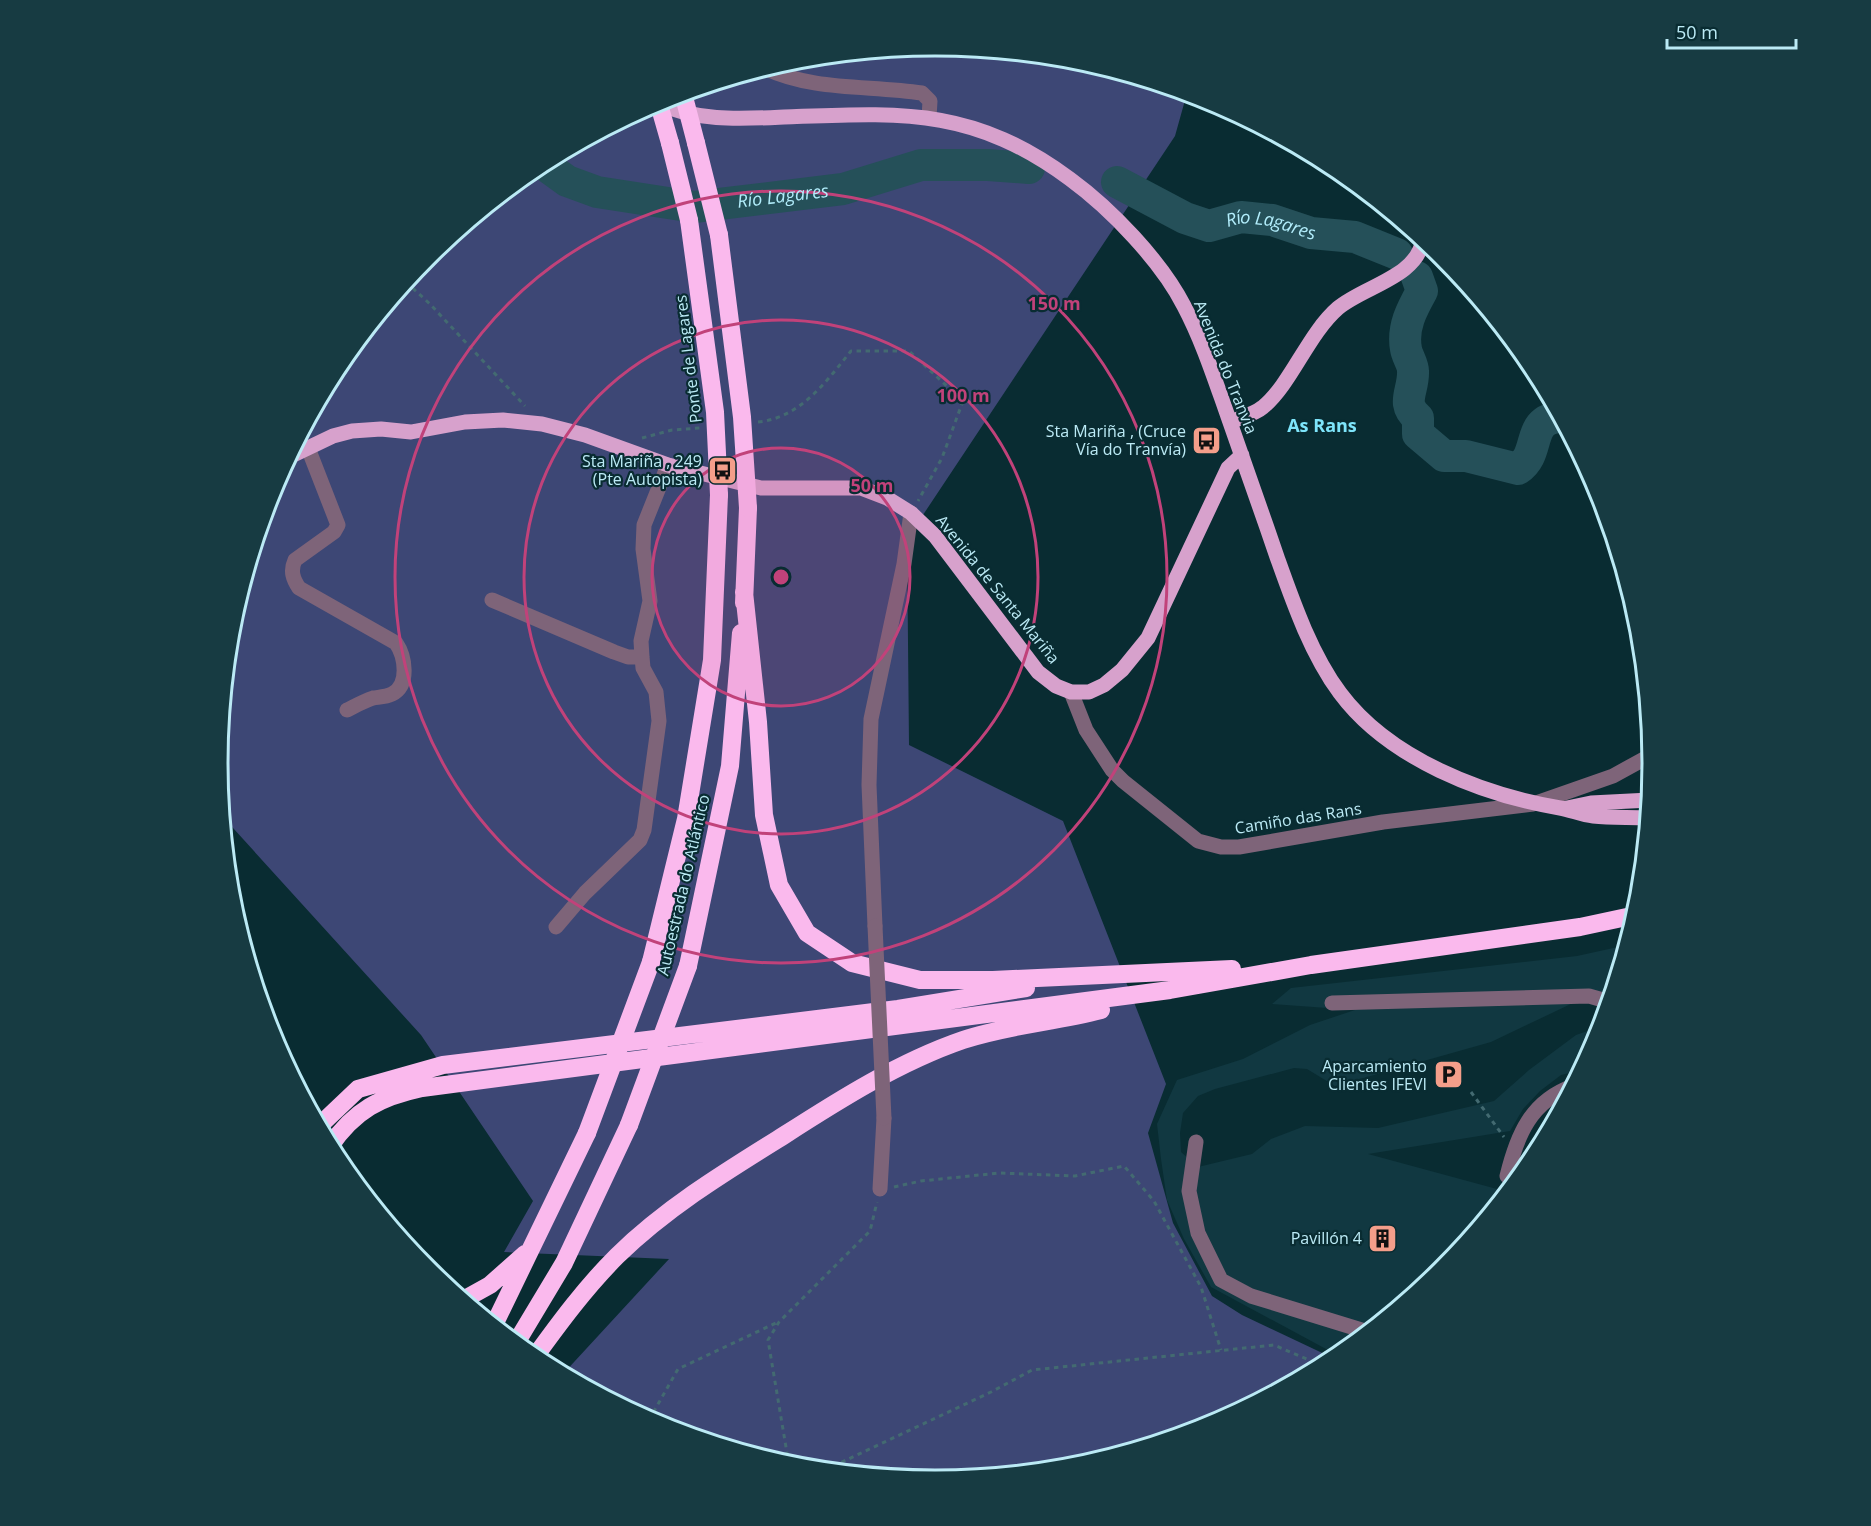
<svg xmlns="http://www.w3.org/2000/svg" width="1871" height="1526" font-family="'Open Sans',sans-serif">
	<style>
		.built { fill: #113841 }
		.green { fill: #3d4775 }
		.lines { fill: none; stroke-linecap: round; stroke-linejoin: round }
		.river { stroke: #255059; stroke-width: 32 }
		.path { stroke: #436a71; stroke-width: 3; stroke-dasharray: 4.5 4.5; stroke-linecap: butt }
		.minor { stroke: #7e6479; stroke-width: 15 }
		.major { stroke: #d7a1cc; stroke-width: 15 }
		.highway { stroke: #fab9ed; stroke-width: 18 }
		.minor-bridge { stroke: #7e6479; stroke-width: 15 }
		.highway-bridge { stroke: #fab9ed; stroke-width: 18 }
		.ring { fill: none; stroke: #c1427a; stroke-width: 3 }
		.labels { text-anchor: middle; stroke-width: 4.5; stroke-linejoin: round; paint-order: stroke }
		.street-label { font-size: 16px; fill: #bbeaf5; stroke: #092c32 }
		.poi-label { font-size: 16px; fill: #bbeaf5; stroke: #092c32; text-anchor: end }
		.water-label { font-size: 18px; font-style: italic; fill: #b2edfb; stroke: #092c32 }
		.neighbourhood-label { font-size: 18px; font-weight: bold; fill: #7ee5fb; stroke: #092c32 }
		.rim { fill: none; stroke: #bbeaf5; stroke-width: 3 }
		.centre { fill: #c1427a; stroke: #092c32; stroke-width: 3 }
		.ring-label { font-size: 18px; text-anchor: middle; font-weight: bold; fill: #c1427a; stroke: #092c32; stroke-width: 4.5; stroke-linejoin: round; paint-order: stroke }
	</style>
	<rect width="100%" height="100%" fill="#092c32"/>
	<!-- built -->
	<path class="built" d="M1627,945L1614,987L1575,1002L1491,1042L1335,1086L1307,1069L1294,1068L1215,1089L1198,1096L1183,1113L1180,1133L1181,1152L1198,1167L1252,1154L1271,1139L1305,1126L1378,1128L1494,1101L1529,1070L1576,1035L1602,1026L1582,1070L1561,1075L1540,1091L1523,1109L1510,1131L1368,1154L1508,1192L1443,1271L1339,1356L1211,1287L1184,1239L1167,1200L1161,1159L1157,1124L1177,1080L1243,1059L1310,1025L1355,1010L1272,1004L1291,988L1577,956Z"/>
	<!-- green -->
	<path class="green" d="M936,45L1076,59L1187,93L1175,136L907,539L909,745L1063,821L1166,1084L1148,1133L1173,1223L1212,1296L1242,1315L1335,1359L1210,1426L1075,1467L936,1481L795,1467L660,1426L563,1374L669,1259L504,1252L533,1201L421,1035L223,817L218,763L231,623L272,488L339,364L428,255L537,166L661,100L796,59Z"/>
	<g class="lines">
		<!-- river -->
		<g class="river">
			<path id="s1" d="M545,161L549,168L567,181L597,192L694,207L843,189L921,165H988L1029,168"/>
			<path id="s2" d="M1117,182L1185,218L1209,226L1241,217L1272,220L1311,233L1355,237L1397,254"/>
			<path d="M1417,277L1422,291C1412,309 1402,327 1406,349C1407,356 1413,364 1413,371C1414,391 1400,403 1418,418V434L1444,456H1466L1518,469C1542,453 1525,419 1561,417"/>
		</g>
		<!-- path -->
		<path class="path" d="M406,282L430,304L525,406
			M758,422C800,418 826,382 851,351H909L963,401L942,458L918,501
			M642,438L672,430L700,428
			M1471,1092L1504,1137
			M894,1187L921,1181L999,1173L1075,1176L1124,1166L1154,1201L1201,1287L1221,1350
			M649,1420L678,1369L778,1322
			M789,1465L768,1340L779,1322L870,1231L877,1202
			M825,1470L991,1392L1032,1370L1274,1345L1323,1366"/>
		<!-- minor -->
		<path class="minor" d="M765,68C813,91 869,85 922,93L930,101L929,117
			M308,448L338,525L334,532L295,560C290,571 293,579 299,588L396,643C405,656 410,685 392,694C386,697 379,697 373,698C364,701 355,706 347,710
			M492,600L614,652L628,657H642
			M1071,692L1086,730L1112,770L1123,781L1198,841L1221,847H1239L1383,822L1533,804L1613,776L1653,754
			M875,926L869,785L871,719L904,564L911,513
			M556,927L585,893L640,840L644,830L659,721L656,692L643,668L642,657L641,641L650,601L643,549L644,525L668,465
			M1332,1003L1589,996L1610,1002
			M1196,1142L1189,1191L1198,1233L1221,1280L1251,1296L1368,1332
			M1507,1176C1517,1135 1531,1101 1573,1086
			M880,1189L884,1118"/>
		<!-- major -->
		<path class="major" d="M656,102C696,122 741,119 784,117C900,113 971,106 1070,179C1111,209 1161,261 1184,306C1201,338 1213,374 1225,408C1242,457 1260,507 1277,557C1293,602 1311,654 1340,693C1389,759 1483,795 1560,808C1571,810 1582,815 1593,816C1611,818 1630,817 1648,818
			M1230,422C1240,418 1255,414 1263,407C1291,384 1308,334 1338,308C1364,286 1418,277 1423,239
			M289,457L333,436L352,431L381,429L411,432L465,422L503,420L542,424L585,435L668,465L761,488H861L887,498L911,513L935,536L1038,672L1056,686L1071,692H1089L1104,685L1122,670L1148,638L1228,468L1242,455
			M1567,808L1591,803L1650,800"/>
		<!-- highway -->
		<path class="highway" d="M670,143L689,220
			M696,143L719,235
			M744,592L758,722L764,815L779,885L807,933L852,963L920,980H993L1232,969
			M744,603L748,508
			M651,962L686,819L712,660L719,495
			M688,966L730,766L741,633
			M319,1126L358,1089L443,1065L898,1009L1026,988
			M330,1146C355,1110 380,1097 422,1088L1170,990L1311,965L1580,927L1636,915
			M463,1300L490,1285L525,1254
			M494,1325L587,1133
			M516,1343L564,1263L629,1125
			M534,1358C560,1322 586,1287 617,1256C666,1208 725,1172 783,1136C839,1100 899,1062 963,1040C1008,1025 1055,1022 1101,1010"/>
		<!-- minor-bridge -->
		<path class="minor-bridge" d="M875,926L884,1118"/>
		<!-- highway-bridge -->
		<path class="highway-bridge" d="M683,93L696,143
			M658,101L670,143
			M689,220L715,412L719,495
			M719,235L742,417L748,508
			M629,1125L688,966
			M587,1133L651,962"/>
	</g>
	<!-- distance rings -->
	<circle cx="781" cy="577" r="129" fill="#c1427a" fill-opacity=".12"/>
	<g class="ring">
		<circle cx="781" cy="577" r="129"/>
		<circle cx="781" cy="577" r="257"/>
		<circle cx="781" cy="577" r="386"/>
	</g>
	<!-- icons -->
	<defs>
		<symbol id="bus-square" viewBox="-11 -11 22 22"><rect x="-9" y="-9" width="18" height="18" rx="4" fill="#f49e8a" stroke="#092c32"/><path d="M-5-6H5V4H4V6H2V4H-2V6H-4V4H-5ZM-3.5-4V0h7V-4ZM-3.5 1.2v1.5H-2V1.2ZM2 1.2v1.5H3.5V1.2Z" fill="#111"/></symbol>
		<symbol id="parking-square" viewBox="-11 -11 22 22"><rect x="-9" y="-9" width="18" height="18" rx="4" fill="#f49e8a" stroke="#092c32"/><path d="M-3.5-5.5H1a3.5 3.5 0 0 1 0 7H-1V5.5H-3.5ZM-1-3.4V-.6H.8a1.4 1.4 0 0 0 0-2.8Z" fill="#111"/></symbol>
		<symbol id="building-square" viewBox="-11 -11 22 22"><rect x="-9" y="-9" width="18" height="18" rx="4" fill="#f49e8a" stroke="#092c32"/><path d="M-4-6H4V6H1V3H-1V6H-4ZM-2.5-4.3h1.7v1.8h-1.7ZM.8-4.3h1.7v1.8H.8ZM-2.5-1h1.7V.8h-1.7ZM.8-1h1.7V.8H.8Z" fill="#111"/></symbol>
	</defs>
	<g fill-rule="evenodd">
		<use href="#bus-square" x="1190" y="424" width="33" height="33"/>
		<use href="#bus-square" x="706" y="454" width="33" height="33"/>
		<use href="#parking-square" x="1432" y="1058" width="33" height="33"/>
		<use href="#building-square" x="1366" y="1222" width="33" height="33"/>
	</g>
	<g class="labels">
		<!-- street labels -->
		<g class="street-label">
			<text transform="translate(688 359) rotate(-97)" y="6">Ponte de Lagares</text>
			<text transform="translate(1226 367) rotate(68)" y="6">Avenida do Tranvia</text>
			<text transform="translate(998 589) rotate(51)" y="6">Avenida de Santa Mariña</text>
			<text transform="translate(1298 818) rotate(-9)" y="6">Camiño das Rans</text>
			<text transform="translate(683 885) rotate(-77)" y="6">Autoestrada do Atlántico</text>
		</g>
		<!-- poi labels -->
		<g class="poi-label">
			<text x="1186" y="437">Sta Mariña , (Cruce<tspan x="1186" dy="18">Vía do Tranvía)</tspan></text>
			<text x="702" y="467">Sta Mariña , 249<tspan x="702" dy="18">(Pte Autopista)</tspan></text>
			<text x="1427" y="1072">Aparcamiento<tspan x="1427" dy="18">Clientes IFEVI</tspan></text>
			<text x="1362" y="1244">Pavillón 4</text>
		</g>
		<!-- water labels -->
		<g class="water-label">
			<text dy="6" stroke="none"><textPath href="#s1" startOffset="250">Río Lagares</textPath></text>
			<text dy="6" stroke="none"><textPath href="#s2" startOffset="166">Río Lagares</textPath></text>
		</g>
		<!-- neighbourhood labels -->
		<g class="neighbourhood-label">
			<text x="1322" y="432">As Rans</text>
		</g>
	</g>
	<!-- crop -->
	<path d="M0 0H1871V1526H0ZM228 763a707 707 0 1 1 1414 0a707 707 0 1 1-1414 0Z" fill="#173b42" fill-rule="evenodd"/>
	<path class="rim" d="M228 763a707 707 0 1 1 1414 0a707 707 0 1 1-1414 0Z"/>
	<circle cx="781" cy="577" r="9" class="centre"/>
	<g class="ring-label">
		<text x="1054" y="310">150 m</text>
		<text x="963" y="402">100 m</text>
		<text x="872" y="492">50 m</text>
	</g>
	<!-- scale -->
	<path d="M1667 39v9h129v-9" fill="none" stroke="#bbeaf5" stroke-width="3"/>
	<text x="1676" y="39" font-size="18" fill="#bbeaf5" stroke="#092c32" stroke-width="4.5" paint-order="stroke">50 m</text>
</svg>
